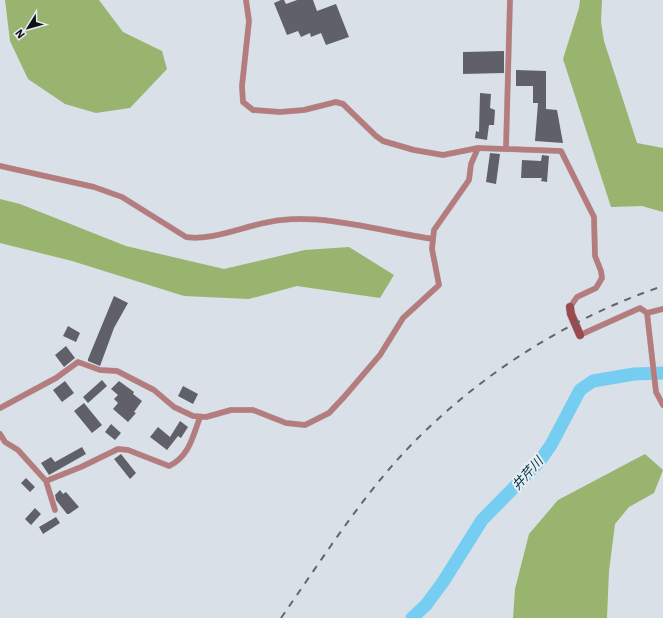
<svg xmlns="http://www.w3.org/2000/svg" width="663" height="618" font-family="'IBM Plex Sans','Noto Sans JP',sans-serif">
	<style>
		.forest { fill: #98b46f }
		.lines { fill: none; stroke-linecap: round; stroke-linejoin: round }
		.river { stroke: #76cdf2; stroke-width: 13 }
		.building { fill: #606068 }
		.street-casing { stroke: #b6bbc2; stroke-width: 6 }
		.secondary-casing { stroke: #b6bbc2; stroke-width: 9 }
		.street { stroke: #b57c7d; stroke-width: 5.5 }
		.secondary { stroke: #9a4a4f; stroke-width: 8 }
		.rail { stroke: #62666b; stroke-width: 2; stroke-dasharray: 7 7; stroke-linecap: butt }
		.labels { text-anchor: middle; stroke-width: 4; stroke-linejoin: round; paint-order: stroke }
		.water-label { font-size: 13px; font-style: italic; fill: #083241; stroke: #e7edf5 }
	</style>
	<rect width="100%" height="100%" fill="#dae0e8"/>
	<!-- forest -->
	<path class="forest" d="M5,0H99L123,32L162,51L167,69L130,108L96,113L65,104L28,79L10,41Z
		M580,0H602L601,22L604,41L637,143L663,148V212L642,206L611,207L563,59L579,8Z
		M0,199L20,204L126,246L224,269L305,250L349,247L394,275L380,298L297,286L249,299L184,296L72,261L0,243Z
		M645,454L663,470L654,493L629,507L615,524L609,571L607,618H513L515,589L529,534L558,500Z"/>
	<g class="lines">
		<!-- river -->
		<path class="river" d="M412,618L426,605L443,582L482,520L539,462L551,445L580,390L593,381L634,374L663,373"/>
	</g>
	<!-- building -->
	<path class="building" d="M281,0H284L286,4L297,0H313L317,11L336,4L349,37L326,45L321,33L311,37L310,33L301,37L298,31L287,35L274,3Z
		M504,51V73L463,74V52Z
		M516,70L546,71V109L557,110L563,143L535,141L538,103H533V86H516Z
		M480,93L491,94L490,108L495,110L494,125H489L487,140L475,138L476,131L479,132Z
		M490,153L500,154L496,184L486,182Z
		M542,155L549,156L547,182L541,181L542,178H521L522,160L541,161Z
		M114,296L128,303L114,328L100,366L88,361V359Z
		M68,326L80,333L76,342L63,336Z
		M66,346L75,358L64,367L55,355Z
		M102,380L107,386L88,403L83,397Z
		M65,381L74,393L62,402L53,390Z
		M119,381L134,392L133,394L142,401L134,412L136,413L128,422L113,409L118,403L114,399L118,395L111,389Z
		M183,386L198,394L193,404L178,396Z
		M84,403L102,425L92,433L74,411Z
		M180,421L188,427L181,438L178,436L167,450L150,437L158,427L170,437Z
		M111,424L121,433L115,440L105,432Z
		M82,447L86,454L49,475L41,463L51,457L55,462Z
		M121,454L136,473L130,479L114,459Z
		M26,478L35,487L30,492L21,483Z
		M60,490L63,494L66,492L79,507L69,514H67L56,500L55,495Z
		M35,508L41,514L31,525L25,519Z
		M56,517L60,523L43,534L39,527Z"/>
	<g class="lines">
		<defs>
			<path id="street" d="M246,0L249,21L242,86L243,102L253,110L280,112L304,110L336,102L343,104L376,136L383,141L414,150L443,155L478,148L561,151L594,217L595,256L601,271L602,278L596,288L577,297L570,307
				M506,148L510,0
				M0,166L94,187L122,197L186,237C213,242 253,222 282,220C329,215 385,232 433,239
				M647,313L656,392L663,405
				M580,335L640,308L647,313L663,309
				M0,408L56,378L78,362L100,370L117,371L154,390L174,407L193,416L206,417L231,410H253L286,423L305,425L329,413L344,397L380,355L403,318L439,285L432,249L434,230L469,180L471,164L478,148
				M0,434L5,442L18,450L46,481L81,467L118,449L128,450L169,466C189,457 193,436 200,417
				M46,481L55,510"/>
			<path id="secondary" d="M570,307L571,314L580,335"/>
		</defs>
		<!-- street casing -->
		<use href="#street" class="street-casing"/>
		<!-- secondary casing -->
		<use href="#secondary" class="secondary-casing"/>
		<!-- street -->
		<use href="#street" class="street"/>
		<!-- secondary -->
		<use href="#secondary" class="secondary"/>
		<!-- rail -->
		<path class="rail" d="M281,618C323,558 363,494 414,442C483,372 571,317 663,286"/>
	</g>
	<g class="labels">
		<!-- water labels -->
		<g class="water-label">
			<text transform="translate(527 473) rotate(-48)" y="5">井芹川</text>
		</g>
	</g>
	<!-- north arrow -->
	<g transform="translate(28 28) rotate(233)" stroke="#e7edf5" stroke-width="3" paint-order="stroke">
	<path d="M0-3L7 15L0 10L-7 15Z" fill="#101214"/>
	<text y="-6" font-size="11" font-weight="bold" text-anchor="middle" fill="#101214">N</text>
	</g>
</svg>
